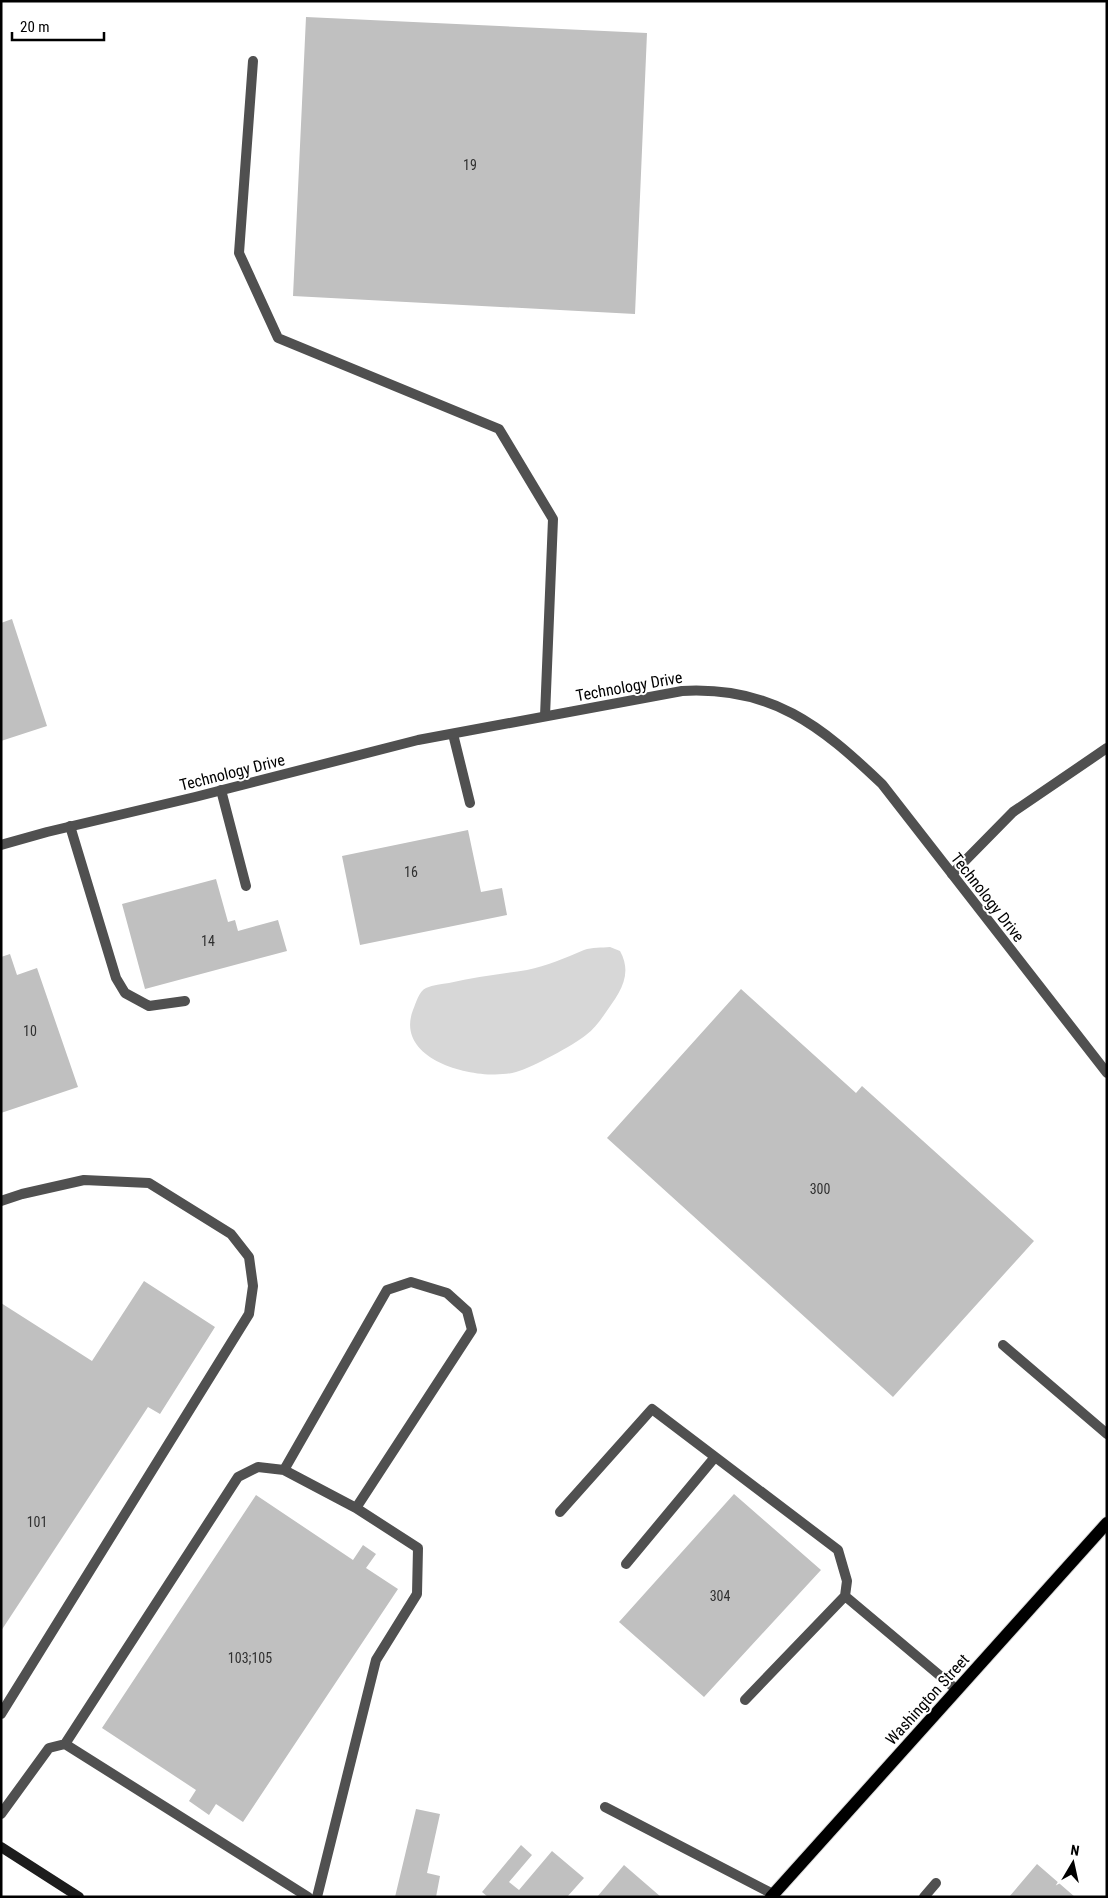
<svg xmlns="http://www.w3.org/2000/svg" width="1108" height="1898" font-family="'Roboto Condensed',sans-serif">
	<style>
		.green { fill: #d7d7d7 }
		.building { fill: #c0c0c0 }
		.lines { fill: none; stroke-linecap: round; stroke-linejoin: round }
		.primary-casing { stroke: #dbdbdb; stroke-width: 14 }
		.lane { stroke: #505050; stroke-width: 10 }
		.street { stroke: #505050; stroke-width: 10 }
		.secondary { stroke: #1d1d1d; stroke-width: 10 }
		.primary { stroke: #000; stroke-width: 12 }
		.labels { text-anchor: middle; stroke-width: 4; stroke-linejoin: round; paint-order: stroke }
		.number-label { font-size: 14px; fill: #303030 }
		.street-label { font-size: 16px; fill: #000; stroke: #fff }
	</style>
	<rect width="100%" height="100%" fill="#fff"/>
	<!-- green -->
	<path class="green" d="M610,947L620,951C634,976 618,995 604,1015C599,1022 593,1030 586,1035C574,1045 531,1068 516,1072C481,1082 393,1062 413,1010C416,1003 419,991 426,988C433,985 442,984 449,983C475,977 501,974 527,970C547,966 565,958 584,950C592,947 602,948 610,947Z"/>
	<!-- building -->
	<path class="building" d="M306,17L647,33L635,314L293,296Z
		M12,619L47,726L1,741V623Z
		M468,830L481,892L502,888L507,915L360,945L342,856Z
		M216,879L228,922L235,920L238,931L278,920L287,951L145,989L122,904Z
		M10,954L17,975L37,968L78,1087L1,1113V957Z
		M741,989L856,1093L862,1086L1034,1241L893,1397L607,1138Z
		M144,1281L215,1327L160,1414L148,1407L1,1631V1303L92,1361Z
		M734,1494L821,1570L704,1697L619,1622Z
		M256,1495L353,1560L363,1545L376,1554L366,1568L398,1589L243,1822L216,1804L209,1815L189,1801L196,1790L102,1728Z
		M416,1809L440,1814L427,1873L440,1876L436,1897H395Z
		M521,1845L532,1855L509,1882L519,1890L552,1851L584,1878L567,1897H488L482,1892Z
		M1037,1864L1075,1897H1009Z
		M624,1865L661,1897H597Z"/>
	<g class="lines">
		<defs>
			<path id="primary" d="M771,1897L1107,1523"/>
		</defs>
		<!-- primary casing -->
		<use href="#primary" class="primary-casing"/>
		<!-- lane -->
		<path class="lane" d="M253,61L239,253L278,338L499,429L553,519L545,716
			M453,734L470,803
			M221,790L246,886
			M70,826L116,978L125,993L149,1006L185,1001
			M952,874L1013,812L1107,748
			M1,1201L22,1194L84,1180L149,1183L231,1234L249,1257L253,1286L249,1314L1,1714
			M1003,1345L1107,1434
			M284,1470L356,1508
			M560,1512L652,1409L838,1550L847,1581L845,1596L957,1690
			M626,1564L715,1457
			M745,1700L845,1596
			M65,1744L238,1477L258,1467L284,1470L387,1290L411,1282L447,1293L467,1311L472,1330L356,1508L418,1548L417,1594L376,1660L317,1897
			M605,1807L773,1894
			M1,1814L49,1748L65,1744L308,1897
			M924,1897L936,1883"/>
		<!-- street -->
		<path class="street" d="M1,845L47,832L195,797L418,740L682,691C772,686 820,725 882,784L1107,1073"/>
		<!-- secondary -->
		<path class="secondary" d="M1,1847L79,1897"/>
		<!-- primary -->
		<use href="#primary" class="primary"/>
	</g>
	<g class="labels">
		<!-- number labels -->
		<g class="number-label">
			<text x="470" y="170">19</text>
			<text x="411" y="877">16</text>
			<text x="208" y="946">14</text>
			<text x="30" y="1036">10</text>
			<text x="820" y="1194">300</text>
			<text x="37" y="1527">101</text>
			<text x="720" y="1601">304</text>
			<text x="250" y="1663">103;105</text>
		</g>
		<!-- street labels -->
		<g class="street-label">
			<text transform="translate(629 686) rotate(-10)" y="6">Technology Drive</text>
			<text transform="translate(232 772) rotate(-14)" y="6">Technology Drive</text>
			<text transform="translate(988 897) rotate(52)" y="6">Technology Drive</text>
			<text transform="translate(927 1699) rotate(-48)" y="6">Washington Street</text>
		</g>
	</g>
	<!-- border -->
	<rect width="1108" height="1898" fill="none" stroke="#000000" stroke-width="5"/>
	<!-- north arrow -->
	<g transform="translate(1073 1863) rotate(9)" stroke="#ffffff" stroke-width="4" paint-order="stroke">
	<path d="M0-4L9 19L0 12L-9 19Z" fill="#000000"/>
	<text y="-8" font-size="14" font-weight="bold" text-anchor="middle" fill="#000000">N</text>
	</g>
	<!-- scale -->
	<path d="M12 32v8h92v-8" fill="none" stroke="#000000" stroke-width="2.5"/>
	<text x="20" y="32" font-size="15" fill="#000000" stroke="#ffffff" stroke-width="4" paint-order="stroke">20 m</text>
</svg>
